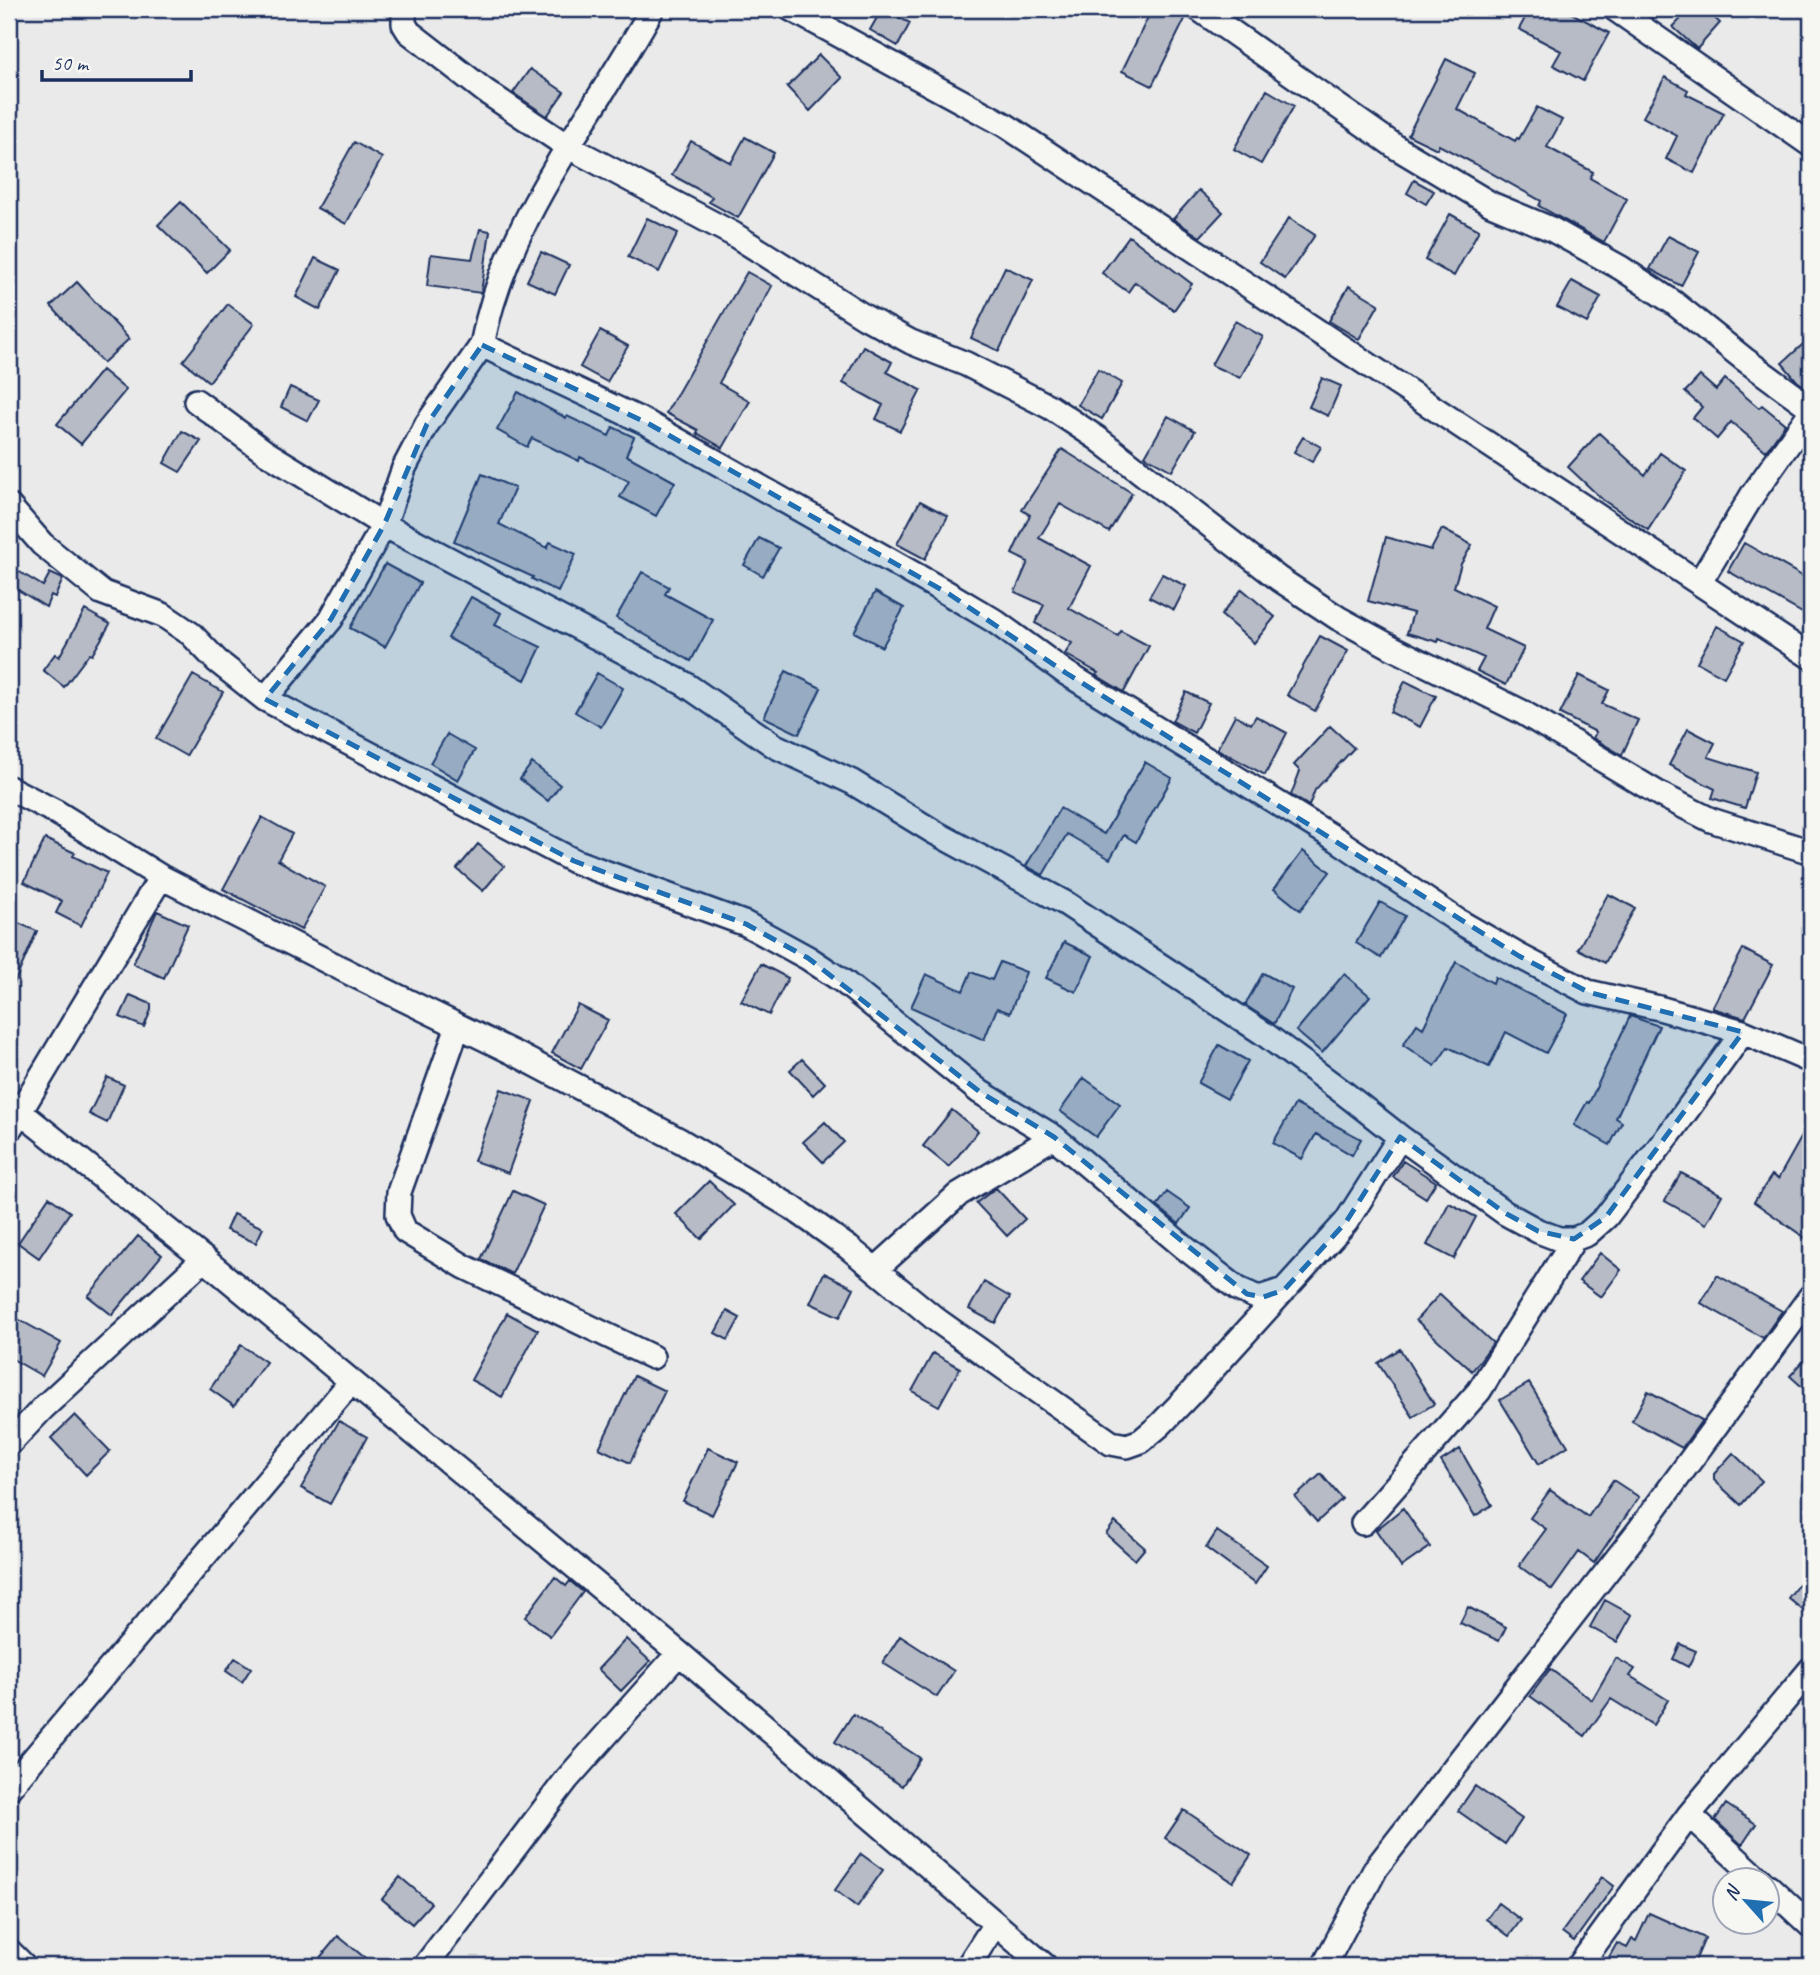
<svg xmlns="http://www.w3.org/2000/svg" width="1820" height="1975" font-family="Caveat,sans-serif">
	<style>
		.building { fill: #b6bbc6; stroke: #1b2f5e; stroke-width: 2 }
		.lines { fill: none; stroke-linecap: round; stroke-linejoin: round }
		.minor-casing { stroke: #1b2f5e; stroke-width: 28 }
		.minor { stroke: #f6f6f2; stroke-width: 23 }
		.marked { fill: #1f6fb2; fill-opacity: 0.2; stroke: #1f6fb2; stroke-width: 5; stroke-dasharray: 14 9; stroke-linejoin: round }
	</style>
	<rect width="100%" height="100%" fill="#e9eae9"/>
	<filter id="ink" filterUnits="userSpaceOnUse"><feTurbulence type="fractalNoise" baseFrequency=".0143" numOctaves="2"/><feDisplacementMap in="SourceGraphic" scale="14" xChannelSelector="R" yChannelSelector="G"/><feConvolveMatrix kernelMatrix="1 2 1 2 8 2 1 2 1" color-interpolation-filters="sRGB"/></filter>
	<g filter="url(#ink)">
		<!-- building -->
		<path class="building" d="M882,9L910,23L898,46L870,30Z
			M1152,9H1170L1186,17L1152,86L1122,71Z
			M1530,9H1564L1609,33L1583,81L1553,65L1561,51L1519,29Z
			M1690,9H1705L1720,23L1697,49L1673,27Z
			M819,55L842,78L810,111L787,87Z
			M1446,59L1475,73L1457,109L1515,141L1517,138L1519,139L1537,107L1562,120L1547,147L1593,172L1590,178L1627,199L1604,242L1539,206L1541,201L1475,164L1439,145L1437,149L1408,135Z
			M530,69L564,92L547,116L513,93Z
			M1665,77L1688,90L1686,94L1724,113L1694,173L1666,159L1677,136L1643,117Z
			M1267,90L1294,106L1261,164L1234,149Z
			M745,137L774,153L738,218L709,202L712,197L672,175L691,141L731,163Z
			M354,142L382,158L346,224L317,208Z
			M1414,180L1434,191L1426,204L1407,193Z
			M1199,190L1223,212L1200,237L1173,219Z
			M181,202L230,250L207,273L158,225Z
			M1450,214L1479,230L1454,276L1425,260Z
			M647,218L678,233L659,272L628,257Z
			M1289,218L1315,235L1285,279L1260,262Z
			M480,229L490,231L481,293L427,286L431,254L472,259Z
			M1129,236L1192,284L1174,310L1135,282L1128,292L1102,273Z
			M1668,236L1699,252L1681,286L1650,269Z
			M541,252L569,265L555,294L527,281Z
			M315,258L340,270L320,310L296,297Z
			M1005,267L1033,280L999,351L971,338Z
			M747,272L772,286L719,383L750,401L723,448L697,433L698,430L666,413Z
			M1572,281L1601,297L1587,323L1557,307Z
			M77,282L129,339L103,363L51,306Z
			M1349,286L1379,304L1359,339L1329,321Z
			M228,304L254,324L209,382L183,361Z
			M1235,321L1263,337L1240,378L1211,365Z
			M600,331L628,346L607,382L580,367Z
			M1811,337V391L1797,381L1782,363Z
			M863,346L892,362L887,372L921,390L900,431L876,419L883,405L843,383Z
			M1098,369L1122,383L1102,419L1078,405Z
			M102,370L126,390L81,444L57,424Z
			M1700,376L1716,390L1725,379L1759,408L1762,405L1785,424L1766,451L1731,422L1717,439L1693,418L1702,407L1685,392Z
			M1322,378L1341,386L1328,416L1309,407Z
			M290,387L319,400L308,421L281,407Z
			M518,392L566,418L567,416L609,436L613,427L634,437L626,455L675,482L656,516L620,497L629,481L580,457L579,461L532,438L527,447L497,430Z
			M1168,416L1195,431L1172,471L1145,456Z
			M182,431L201,441L180,472L164,463Z
			M1599,433L1645,475L1660,453L1686,471L1648,530L1603,500L1568,467Z
			M1303,437L1321,447L1312,462L1294,452Z
			M1062,449L1132,493L1109,532L1060,504L1039,538L1091,566L1069,608L1118,636L1121,631L1149,646L1124,692L1096,675L1098,673L1065,654L1072,643L1035,623L1044,605L1015,592L1028,562L1012,554L1030,515L1022,510Z
			M482,474L515,488L499,524L547,548L550,542L576,554L558,592L532,579L533,577L454,541Z
			M920,501L948,516L925,559L897,544Z
			M1442,529L1472,545L1461,564L1454,587L1494,606L1484,629L1524,648L1506,685L1477,671L1484,658L1439,638L1438,642L1407,633L1413,613L1368,601L1386,537L1431,550Z
			M759,538L779,548L763,576L744,565Z
			M1744,543L1811,581V601L1804,614L1728,571Z
			M385,564L420,583L385,647L350,628Z
			M18,571L43,586L50,573L63,579L55,597L51,595L46,607L10,585Z
			M642,572L669,587L665,594L713,620L691,661L616,618Z
			M1162,574L1186,586L1174,610L1149,597Z
			M1242,589L1275,617L1254,643L1221,615Z
			M875,592L904,608L882,647L854,632Z
			M471,597L501,613L495,625L541,647L525,680L448,638Z
			M85,610L110,624L92,655L89,654L64,687L43,670L55,654L59,657Z
			M1717,626L1744,641L1724,677L1697,662Z
			M1320,636L1348,651L1315,711L1287,695Z
			M786,671L821,688L799,734L764,717Z
			M597,673L623,688L601,727L575,712Z
			M193,675L223,692L186,756L156,739Z
			M1579,675L1609,690L1602,704L1638,720L1622,755L1593,738L1596,732L1560,714Z
			M1405,681L1436,696L1420,727L1390,712Z
			M1186,692L1209,703L1194,733L1172,721Z
			M1235,715L1251,724L1256,716L1287,733L1265,775L1217,749Z
			M1330,726L1354,748L1315,790L1309,806L1291,795L1300,771L1294,765Z
			M1688,729L1715,743L1708,757L1756,772L1745,808L1712,798L1715,789L1669,765Z
			M447,734L475,750L458,780L430,763Z
			M1145,762L1172,778L1136,842L1124,835L1110,859L1067,834L1043,875L1026,866L1060,808L1104,834Z
			M532,763L560,785L548,801L520,779Z
			M262,817L292,834L278,860L325,887L301,930L223,889Z
			M45,839L75,853L73,856L107,873L81,926L56,913L62,901L24,882Z
			M478,844L504,866L483,891L457,869Z
			M1303,851L1330,872L1300,910L1274,889Z
			M1608,894L1635,908L1605,963L1578,949Z
			M1380,902L1405,916L1381,958L1356,943Z
			M157,911L188,925L164,978L133,964Z
			M9,919L37,931L9,995Z
			M1064,942L1093,956L1076,992L1046,978Z
			M1743,949L1773,965L1745,1018L1712,1008Z
			M1000,962L1026,972L1010,1013L997,1008L984,1040L911,1007L926,974L963,991L971,972L992,980Z
			M1456,962L1493,983L1495,977L1567,1014L1546,1053L1506,1032L1489,1067L1448,1047L1435,1066L1403,1045L1417,1024L1423,1028Z
			M761,964L788,978L769,1015L741,1001Z
			M1263,973L1292,989L1274,1024L1245,1005Z
			M1344,974L1370,996L1322,1053L1296,1031Z
			M130,995L151,1004V1010L144,1027L120,1017Z
			M578,1005L608,1020L581,1069L552,1053Z
			M1630,1016L1659,1026L1616,1118L1622,1122L1610,1145L1574,1125L1587,1102L1589,1103Z
			M1219,1045L1248,1061L1227,1099L1198,1083Z
			M802,1059L825,1083L813,1095L790,1070Z
			M107,1077L124,1085L107,1123L89,1114Z
			M1084,1078L1120,1104L1096,1137L1060,1111Z
			M501,1089L534,1101L508,1173L474,1161Z
			M1295,1104L1361,1139L1352,1155L1316,1134L1302,1159L1273,1143Z
			M952,1110L978,1131L949,1167L923,1146Z
			M1811,1120V1242L1754,1202L1772,1175L1778,1179Z
			M825,1122L844,1142L823,1162L803,1142Z
			M1403,1161L1436,1182L1426,1198L1393,1177Z
			M1681,1173L1722,1195L1706,1224L1665,1201Z
			M709,1181L734,1205L701,1239L676,1214Z
			M996,1188L1025,1219L1007,1236L976,1203Z
			M513,1191L544,1205L512,1274L481,1259Z
			M1167,1192L1190,1208L1179,1224L1157,1206Z
			M49,1197L70,1212L39,1258L18,1243Z
			M1449,1203L1476,1217L1454,1259L1427,1245Z
			M233,1214L263,1228L256,1243L226,1230Z
			M138,1236L162,1255L112,1315L88,1296Z
			M1600,1253L1621,1270L1601,1297L1579,1281Z
			M824,1273L854,1288L840,1317L810,1303Z
			M1717,1275L1782,1311L1763,1338L1701,1303Z
			M984,1282L1010,1297L995,1323L969,1309Z
			M1440,1294L1493,1343L1472,1371L1416,1320Z
			M727,1311L740,1318L728,1340L715,1333Z
			M507,1313L538,1330L502,1397L471,1380Z
			M9,1314L61,1343L42,1376L9,1357Z
			M241,1345L266,1362L234,1406L210,1389Z
			M1400,1349L1434,1404L1413,1417L1378,1363Z
			M933,1353L960,1368L939,1406L912,1391Z
			M1811,1353V1395L1790,1376Z
			M634,1376L665,1391L630,1463L599,1448Z
			M1529,1383L1568,1446L1539,1464L1500,1400Z
			M1648,1391L1702,1420L1682,1448L1632,1421Z
			M75,1415L110,1451L86,1475L51,1438Z
			M339,1421L367,1437L330,1504L301,1488Z
			M708,1448L738,1462L712,1515L683,1501Z
			M1460,1449L1492,1505L1475,1516L1441,1461Z
			M1733,1453L1762,1481L1741,1505L1714,1480V1474Z
			M1321,1474L1342,1499L1317,1522L1295,1497Z
			M1613,1480L1639,1497L1594,1563L1579,1552L1552,1590L1519,1566L1546,1529L1530,1518L1550,1490L1588,1517Z
			M1403,1508L1430,1547L1401,1567L1376,1530Z
			M1115,1522L1145,1548L1135,1560L1106,1534Z
			M1217,1531L1267,1566L1255,1584L1206,1548Z
			M555,1577L566,1586L570,1581L583,1592L550,1636L525,1617Z
			M1802,1580L1811,1587V1617L1788,1598Z
			M1605,1600L1632,1615L1617,1642L1590,1627Z
			M1468,1607L1506,1627L1499,1641L1460,1623Z
			M900,1636L954,1671L937,1697L883,1663Z
			M626,1639L650,1661L621,1691L598,1669Z
			M1680,1644L1696,1651L1688,1667L1673,1659Z
			M235,1658L251,1668L242,1682L226,1671Z
			M1616,1658L1635,1669L1630,1676L1668,1700L1653,1725L1611,1699L1585,1736L1530,1696L1550,1669L1592,1700Z
			M853,1714L920,1758L902,1786L835,1742Z
			M1475,1786L1522,1819L1505,1844L1458,1811Z
			M1726,1804L1756,1824L1742,1845L1715,1820Z
			M1184,1810L1251,1855L1233,1882L1165,1838Z
			M861,1854L883,1870L857,1907L835,1890Z
			M400,1877L431,1903L412,1924L382,1899Z
			M1602,1877L1614,1886L1574,1941L1562,1932Z
			M1498,1903L1521,1920L1509,1936L1486,1919Z
			M1649,1913L1705,1938L1693,1966H1604L1617,1943L1627,1948L1632,1939L1636,1941Z
			M338,1936L375,1966H326L318,1960Z"/>
		<g class="lines">
			<defs>
				<path id="minor" d="M404,9V24L409,32L485,91L567,146L733,234L865,317L911,342L966,364L1050,407L1097,438L1279,579L1338,618L1393,648L1522,712L1661,795L1711,820L1811,852
					M652,9C592,119 506,218 482,345L649,424L949,594L993,620L1066,673L1336,839L1458,921L1519,956L1588,992L1659,1008L1743,1032L1811,1061
					M791,9L1005,125L1811,657
					M1199,9L1399,149L1491,204L1551,229L1621,268L1674,303L1744,359L1811,408
					M1615,9L1811,145
					M196,401L265,452L384,525L685,684L775,746L852,782L934,832L1065,903L1263,1033L1344,1093L1400,1137L1505,1213L1538,1231L1559,1239H1574L1587,1234L1606,1217L1674,1128L1743,1032
					M9,506L42,544L101,592L163,615L191,634L217,661L265,699L574,861L746,924L808,958L844,982L980,1092L1054,1137L1185,1248L1238,1289L1256,1297H1263L1284,1290
					M1700,582L1753,494L1811,412
					M265,699L331,619L384,525L404,468L427,424L482,345
					M9,788L56,812L161,877L358,977L518,1055L681,1141L793,1208L849,1248L938,1321L1111,1443L1127,1446L1141,1441L1160,1425L1188,1396L1346,1222L1400,1137
					M458,1026L399,1192L398,1215L405,1231L465,1267L652,1357
					M9,1103L204,1259L679,1653L1045,1966
					M9,1130L161,877
					M876,1269L959,1194L1054,1137
					M9,1444L43,1408L204,1259
					M1363,1523L1479,1391L1574,1239
					M9,1788L351,1382
					M1689,1815L1761,1881
					M1768,1886L1811,1926
					M9,1951L24,1966
					M425,1966L567,1779L679,1653
					M968,1966L995,1924
					M1324,1966L1376,1868L1640,1529L1811,1296
					M1579,1966L1689,1815L1811,1669"/>
			</defs>
			<!-- minor casing -->
			<use href="#minor" class="minor-casing"/>
			<!-- minor -->
			<use href="#minor" class="minor"/>
		</g>
	</g>
	<!-- marked area -->
	<path class="marked" d="M482,345L649,424L949,594L1066,673L1519,956L1588,992L1743,1032L1606,1217L1574,1239L1538,1231L1505,1213L1400,1137L1346,1222L1284,1290L1263,1297L1247,1294L1054,1137L980,1092L808,958L746,924L574,861L265,699L331,619L384,525L427,424Z"/>
	<!-- margin -->
	<rect width="1820" height="1975" fill="none" stroke="#f6f6f2" stroke-width="35"/>
	<rect x="18" y="18" width="1785" height="1940" fill="none" stroke="#1b2f5e" stroke-width="2.5" filter="url(#ink)"/>
	<!-- north arrow -->
	<g transform="translate(1746 1901) rotate(297)"><circle r="33" fill="#f6f6f2" stroke="#9ea6b7" stroke-width="2"/>
	<path d="M0-5L12 26L0 18L-12 26Z" fill="#1f6fb2"/>
	<text y="-10" font-size="19" font-weight="bold" text-anchor="middle" fill="#1b2f5e">N</text>
	</g>
	<!-- scale -->
	<path d="M42 70v10h149v-10" fill="none" stroke="#1b2f5e" stroke-width="3.5"/>
	<text x="52" y="70" font-size="21" fill="#1b2f5e" stroke="#f6f6f2" stroke-width="5" paint-order="stroke">50 m</text>
</svg>
